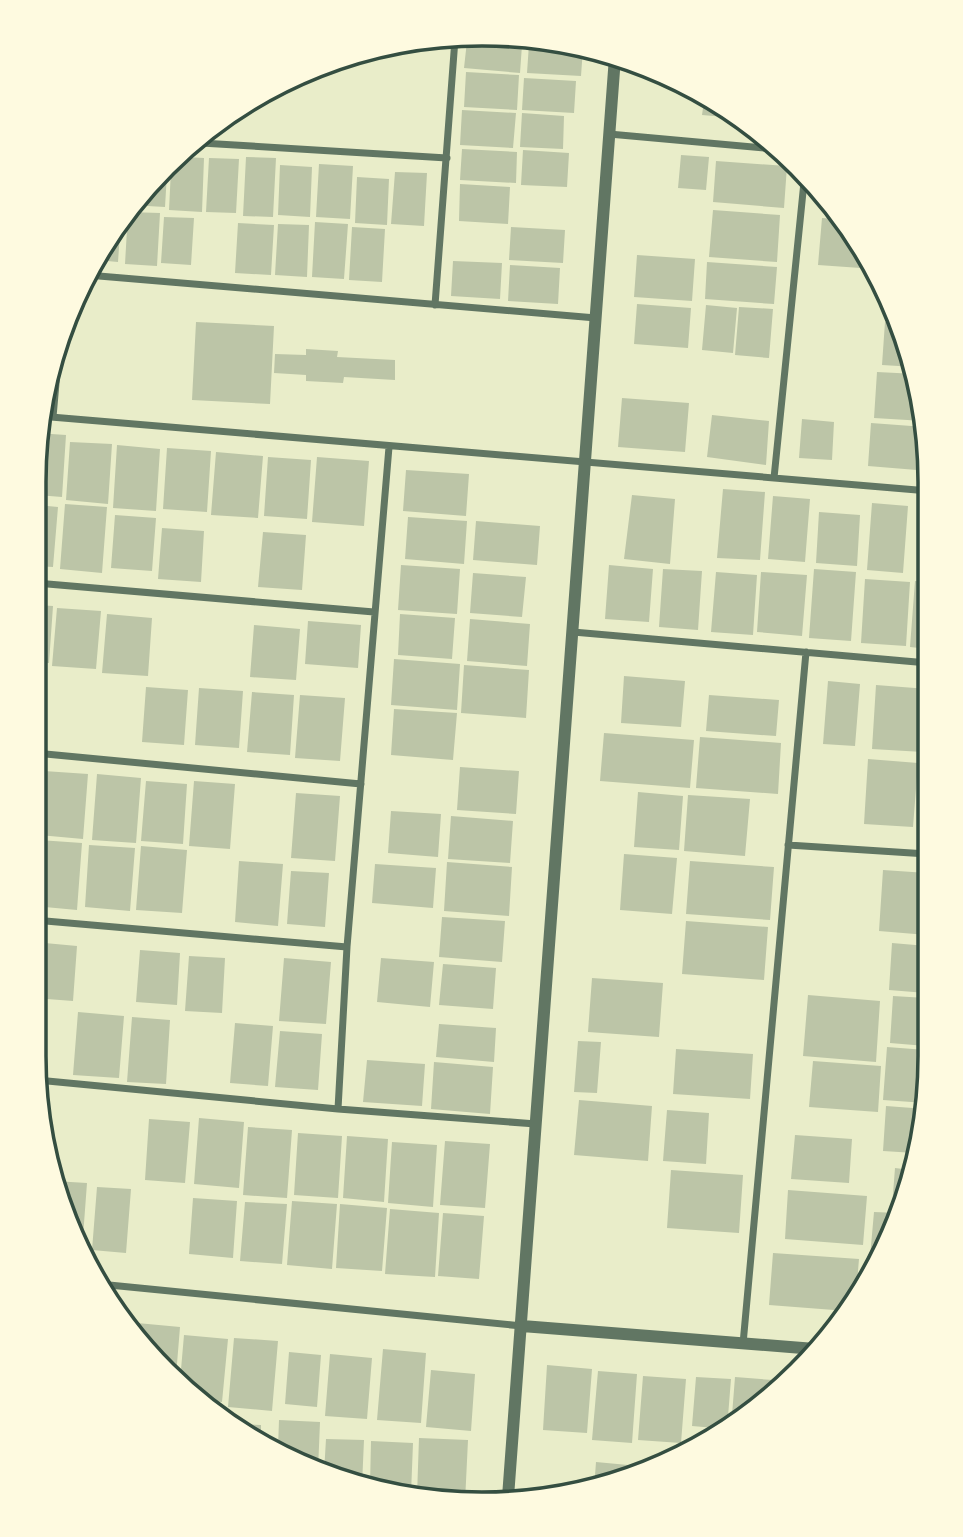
<svg xmlns="http://www.w3.org/2000/svg" width="963" height="1537" font-family="'Roboto Condensed',sans-serif">
	<style>
		.building { fill: #bcc5a7 }
		.lines { fill: none; stroke-linecap: round; stroke-linejoin: round }
		.minor { stroke: #617663; stroke-width: 7 }
		.tertiary { stroke: #617663; stroke-width: 12 }
		.rim { fill: none; stroke: #344e41; stroke-width: 3.5 }
	</style>
	<rect width="100%" height="100%" fill="#e9edc9"/>
	<!-- building -->
	<path class="building" d="M467,41L522,45L520,73L464,68Z
		M529,44L583,48L581,76L527,73Z
		M466,72L519,75L517,110L464,107Z
		M524,78L576,81L574,113L522,110Z
		M704,101L737,118L702,115Z
		M462,110L516,113L513,148L460,145Z
		M522,113L564,116L563,149L520,147Z
		M462,149L517,152L516,183L460,180Z
		M523,150L569,153L567,187L521,185Z
		M681,155L709,157L706,190L678,188Z
		M184,157L204,158L202,212L169,210L171,169Z
		M246,157L276,158L273,217L243,216Z
		M209,158L239,159L236,213L206,212Z
		M716,161L787,166L784,208L713,202Z
		M319,164L353,166L350,219L316,217Z
		M280,165L312,167L310,217L278,215Z
		M395,172L427,173L424,226L391,224Z
		M167,173L165,207L130,205Z
		M357,177L389,179L387,225L355,223Z
		M460,184L510,187L508,224L459,221Z
		M713,210L780,215L777,262L709,257Z
		M128,212L160,213L157,266L125,264Z
		M164,217L194,218L191,265L161,263Z
		M121,218L118,262L96,260L97,258Z
		M822,218L836,219L870,258L875,269L818,265Z
		M315,222L348,224L344,279L312,277Z
		M238,223L274,225L271,275L235,273Z
		M278,224L309,225L307,277L275,275Z
		M352,227L385,229L382,282L349,280Z
		M511,227L565,230L563,263L509,260Z
		M637,255L695,259L692,301L634,297Z
		M453,261L502,263L500,299L451,296Z
		M707,262L777,267L774,304L705,299Z
		M510,265L560,268L558,304L508,301Z
		M637,304L691,308L688,348L634,344Z
		M706,305L737,308L733,353L702,350Z
		M739,307L773,309L769,358L735,355Z
		M196,322L274,326L270,404L192,400Z
		M885,322H897L915,367L882,365Z
		M306,349L338,351L337,357L395,360V380L344,377L343,383L306,381V375L274,373L275,354L306,355Z
		M877,372L916,374L924,421L874,418Z
		M622,398L689,403L685,452L618,447Z
		M712,415L769,421L766,465L707,457Z
		M802,419L834,422L832,460L799,458Z
		M871,423L925,427L929,452V471L868,466Z
		M37,433L66,435L62,497L37,495Z
		M70,442L112,444L108,504L66,500Z
		M117,445L160,449L156,511L113,508Z
		M167,448L211,451L207,512L163,509Z
		M216,452L263,456L258,518L211,515Z
		M268,457L311,460L307,519L264,516Z
		M317,457L369,461L364,526L312,522Z
		M406,470L469,474L466,516L403,511Z
		M723,489L765,492L760,560L717,558Z
		M632,495L675,499L670,564L624,559Z
		M773,496L810,499L805,562L768,559Z
		M872,503L908,506L903,573L867,570Z
		M65,504L107,507L102,573L60,569Z
		M37,505L58,507L53,567L36,566Z
		M819,512L860,515L857,566L816,563Z
		M115,515L156,518L152,571L111,568Z
		M408,517L467,521L464,564L405,559Z
		M476,521L540,526L537,565L473,560Z
		M162,528L204,531L201,582L158,579Z
		M263,532L306,535L302,590L258,587Z
		M401,565L460,569L457,614L398,610Z
		M609,565L653,569L649,622L605,619Z
		M663,569L702,571L698,630L659,627Z
		M814,569L856,572L851,641L809,638Z
		M716,572L757,575L753,635L711,632Z
		M761,572L807,575L802,636L757,632Z
		M473,573L526,577L522,617L470,613Z
		M865,579L910,582L906,646L861,643Z
		M915,581L928,582V649L910,647Z
		M36,605L53,606L49,663L36,662Z
		M57,608L101,611L96,669L52,666Z
		M107,614L152,618L148,676L102,673Z
		M400,614L455,618L452,659L398,655Z
		M470,619L530,624L527,666L467,661Z
		M308,621L361,625L358,668L305,664Z
		M254,625L300,629L296,680L250,677Z
		M394,659L460,664L457,710L391,705Z
		M464,665L529,670L526,718L461,713Z
		M36,675L41,676L37,729H35Z
		M624,676L685,681L681,727L621,723Z
		M828,681L860,684L855,746L823,744Z
		M876,685L928,689L923,752L872,749Z
		M146,687L188,690L184,745L142,742Z
		M199,688L243,691L239,748L195,745Z
		M252,692L294,695L290,755L247,752Z
		M300,695L345,698L340,761L295,758Z
		M709,695L779,700L776,736L706,731Z
		M394,709L457,713L453,760L391,755Z
		M604,733L694,740L690,788L600,781Z
		M700,737L781,743L778,794L696,788Z
		M868,759L918,763L913,827L864,824Z
		M460,767L519,771L516,814L457,810Z
		M44,771L88,774L83,839L39,835Z
		M97,774L141,778L136,843L92,840Z
		M146,781L187,784L183,844L141,841Z
		M194,781L235,784L230,849L189,846Z
		M638,792L683,796L679,850L634,847Z
		M296,793L340,796L335,861L291,858Z
		M688,795L750,799L745,856L684,851Z
		M391,811L441,814L438,857L388,853Z
		M451,816L513,821L510,863L448,859Z
		M39,840L82,843L77,910L34,906Z
		M89,845L135,848L130,911L85,907Z
		M141,846L187,850L182,913L136,910Z
		M624,854L677,858L672,914L620,910Z
		M239,861L283,864L278,926L235,922Z
		M690,861L774,867L770,920L686,914Z
		M447,862L512,867L509,916L444,911Z
		M375,864L436,868L433,908L372,903Z
		M883,870L927,873V935L879,931Z
		M291,871L329,873L325,927L287,924Z
		M442,917L505,921L502,962L439,957Z
		M686,921L768,927L764,980L682,974Z
		M34,942L77,946L73,1001L34,998Z
		M892,943L927,946L926,993L889,990Z
		M140,950L180,953L177,1005L136,1002Z
		M189,956L225,958L222,1013L185,1011Z
		M284,958L331,962L326,1024L279,1021Z
		M381,958L434,962L430,1007L377,1002Z
		M443,964L496,968L493,1009L439,1005Z
		M592,978L663,983L659,1037L588,1032Z
		M808,995L880,1001L876,1062L803,1056Z
		M893,996L926,998V1046L890,1043Z
		M78,1012L124,1016L119,1078L73,1075Z
		M132,1017L170,1020L166,1084L127,1082Z
		M235,1023L273,1026L268,1086L230,1083Z
		M439,1024L496,1028L494,1062L436,1057Z
		M280,1031L322,1034L318,1090L275,1087Z
		M578,1041L601,1042L597,1093L574,1092Z
		M887,1047L926,1050V1103L883,1100Z
		M676,1049L753,1054L750,1099L673,1094Z
		M367,1060L425,1064L422,1106L363,1102Z
		M813,1061L881,1066L878,1112L809,1107Z
		M434,1062L493,1067L490,1114L431,1109Z
		M579,1100L652,1106L648,1161L574,1155Z
		M886,1106L926,1109L915,1153L883,1151Z
		M667,1110L709,1113L706,1164L663,1161Z
		M199,1118L244,1122L239,1188L194,1184Z
		M149,1119L190,1122L185,1183L145,1180Z
		M248,1127L292,1130L287,1198L243,1195Z
		M298,1133L342,1136L338,1198L294,1195Z
		M795,1135L852,1139L849,1183L791,1179Z
		M347,1136L388,1139L384,1202L343,1198Z
		M445,1141L490,1144L485,1208L440,1205Z
		M392,1142L437,1145L433,1207L388,1203Z
		M895,1168L911,1170L901,1208L892,1207Z
		M671,1170L743,1175L739,1233L667,1228Z
		M54,1181L87,1183L82,1250L57,1199Z
		M97,1187L131,1189L126,1253L92,1250Z
		M788,1190L867,1196L863,1245L785,1239Z
		M193,1198L237,1201L233,1258L189,1254Z
		M292,1201L337,1204L332,1269L287,1265Z
		M245,1202L287,1204L282,1264L240,1261Z
		M340,1204L387,1208L382,1271L336,1268Z
		M390,1209L439,1213L435,1277L385,1274Z
		M874,1212L899,1213L896,1227L878,1258L870,1257Z
		M443,1213L484,1216L479,1279L438,1276Z
		M773,1253L859,1259L856,1295L847,1311L769,1305Z
		M137,1323L180,1327L176,1376L136,1333Z
		M184,1335L228,1339L222,1402L198,1400L180,1381Z
		M234,1338L278,1341L272,1411L228,1407Z
		M383,1349L426,1353L421,1423L377,1420Z
		M289,1352L321,1355L317,1407L285,1404Z
		M330,1354L372,1358L367,1419L325,1416Z
		M547,1365L592,1369L587,1433L543,1430Z
		M431,1370L475,1374L471,1431L426,1427Z
		M598,1371L637,1374L632,1443L592,1440Z
		M643,1376L686,1379L681,1443L638,1440Z
		M696,1377L731,1379L727,1429L692,1426Z
		M735,1377L773,1380L772,1389L731,1428Z
		M279,1420L320,1422L318,1470L278,1448Z
		M232,1424L261,1425V1439L248,1432Z
		M419,1438L468,1440L465,1502L453,1503L417,1496Z
		M326,1439L364,1440L362,1485L337,1480L324,1473Z
		M371,1441L413,1443L411,1494L370,1486Z
		M596,1462L628,1465V1475L594,1489Z"/>
	<g class="lines">
		<!-- minor -->
		<path class="minor" d="M609,134L774,149
			M201,143L447,158
			M87,275L596,318
			M435,305L455,39
			M39,416L929,491
			M53,417L60,338
			M774,478L804,182
			M36,583L374,612
			M573,632L928,663
			M35,753L361,784
			M788,845L927,854
			M34,920L347,947
			M37,1080L338,1109L536,1124
			M338,1109L347,947L389,447
			M99,1284L522,1326
			M743,1344L806,652"/>
		<!-- tertiary -->
		<path class="tertiary" d="M522,1326L815,1349
			M508,1497L615,57"/>
	</g>
	<!-- crop -->
	<path d="M0 0H963V1537H0ZM482 46H482A436 436 0 0 1 918 482V1056A436 436 0 0 1 482 1492H482A436 436 0 0 1 46 1056V482A436 436 0 0 1 482 46Z" fill="#fefae0" fill-rule="evenodd"/>
	<path class="rim" d="M482 46H482A436 436 0 0 1 918 482V1056A436 436 0 0 1 482 1492H482A436 436 0 0 1 46 1056V482A436 436 0 0 1 482 46Z"/>
</svg>
